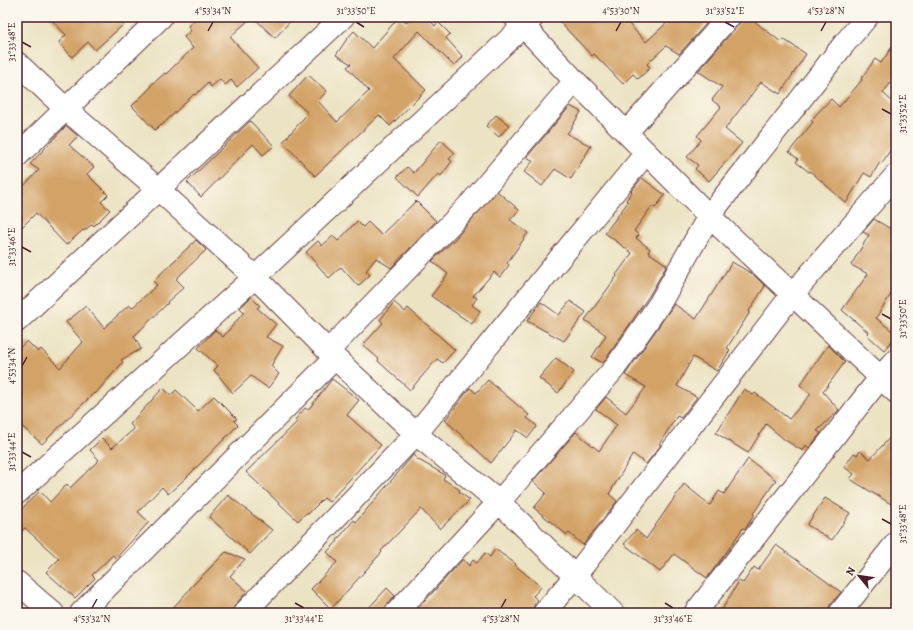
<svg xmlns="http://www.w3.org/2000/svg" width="913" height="630" font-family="Alegreya,serif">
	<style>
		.building { fill: #d3a266 }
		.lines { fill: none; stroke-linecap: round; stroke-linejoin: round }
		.street-casing { stroke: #623c42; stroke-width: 24 }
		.street { stroke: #fff; stroke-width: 22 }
		.ticks { fill: none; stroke: #4a1f2b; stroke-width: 1.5 }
		.neatline { fill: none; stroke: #4a1f2b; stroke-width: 1.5 }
		.ticks-label { font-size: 10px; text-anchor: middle; fill: #4a1f2b }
	</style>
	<rect width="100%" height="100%" fill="#fbf7ec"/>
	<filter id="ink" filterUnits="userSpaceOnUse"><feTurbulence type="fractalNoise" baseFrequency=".025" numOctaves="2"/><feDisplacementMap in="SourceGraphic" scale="8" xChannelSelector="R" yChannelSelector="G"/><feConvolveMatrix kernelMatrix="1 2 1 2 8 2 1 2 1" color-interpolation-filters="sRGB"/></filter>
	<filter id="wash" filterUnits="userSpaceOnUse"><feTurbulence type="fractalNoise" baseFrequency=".012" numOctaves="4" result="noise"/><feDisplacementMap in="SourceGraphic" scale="16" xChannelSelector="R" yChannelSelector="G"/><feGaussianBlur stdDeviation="0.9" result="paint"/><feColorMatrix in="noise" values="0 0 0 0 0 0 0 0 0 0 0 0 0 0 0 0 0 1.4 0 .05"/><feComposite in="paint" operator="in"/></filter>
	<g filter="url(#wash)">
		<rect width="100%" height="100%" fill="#ece3c3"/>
		<g id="blocks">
			<!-- building -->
			<path class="building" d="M49,17H132L95,50L88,42L72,57L59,42L66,35Z
				M198,17H252L230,37L258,68L237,87L231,80L225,85L220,79L211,87L208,83L195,95L194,94L161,126L160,125L155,130L132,106L151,87L150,86L165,73L166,74L193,48L184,37L191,31L188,26Z
				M253,17H294L275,38Z
				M399,17L406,23L408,20L405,17H430L429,19L435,26L438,22L450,34L446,38L463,57L454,66L419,31L394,59L426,90L390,126L379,115L315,176L283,142L308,113L289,96L308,75L327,91L318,101L337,122L369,91L347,67L351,64L336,55L347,39L354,31L372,48Z
				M555,17H622L646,42L673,17H697L706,24L679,54L666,46L647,64L650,68L638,79L633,74L623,84L594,54L592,56Z
				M743,17H749L781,42L783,39L806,54L780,94L761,82L725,129L742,143L709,181L695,169L698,165L687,157L701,140L697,136L721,107L712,100L722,87L698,71L738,25Z
				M896,41V76L883,93L896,105V141L882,163L880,162L871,177L864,173L846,203L810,171L809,172L796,162L798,159L789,152L813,122L811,120L831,99L839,107L862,80L861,79L875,59L881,63Z
				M570,106L581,112L567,134L591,146L571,179L555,169L542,186L524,172L533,161L527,157Z
				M496,115L509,125L499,137L486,126Z
				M250,121L274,146L263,155L253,144L201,197L187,182Z
				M66,126L78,136L69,145L94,167L87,174L108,195L101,202L110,210L94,226L92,224L84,231L83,230L66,245L36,213L17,232V193L39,170L30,164Z
				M441,140L455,153L449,159L452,161L441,176L438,174L418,197L397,177L407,167L414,173Z
				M642,178L665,195L655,208L652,206L634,231L639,235L636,238L650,249L648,252L667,265L649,296L603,363L592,357L606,335L585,320L617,276L616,275L632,253L605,233L628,202L626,200L632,192L631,191Z
				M497,191L519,210L510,220L528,233L507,263L509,265L500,277L494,272L473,296L477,298L472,305L480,311L472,324L431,296L448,274L432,261L454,240Z
				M416,201L436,221L391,268L376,258L366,271L370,275L358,286L341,267L329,278L306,252L318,241L322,246L333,236L338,241L357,221L363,227L368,222L381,235Z
				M874,219L896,232V286L876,318L896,334V336L884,350L867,335L869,333L842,310L868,274L851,265L869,235L863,232Z
				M196,240L206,250L176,279L184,287L167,302L168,303L134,336L141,349L121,360L123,362L95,394L94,393L42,444L17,422V350L27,341L38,352L41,349L60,368L83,342L66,322L86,306L104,328L129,305L132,308L157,285L153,281Z
				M732,262L754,275L765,286L749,311L750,312L727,348L730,350L717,371L693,357L677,386L697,397L681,418L677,416L659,444L661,445L646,464L633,454L609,494L617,501L583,545L569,533L567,535L534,508L546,493L533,481L576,432L599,451L617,425L596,409L606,397L626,413L646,387L625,375L674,304L696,319Z
				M251,297L260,306L257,308L276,324L266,337L283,346L271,366L279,374L268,388L251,376L233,393L214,370L218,366L198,348L215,330L223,337L244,312L240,308Z
				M570,301L586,312L564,341L527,321L541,302L559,315Z
				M394,302L405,312L408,308L455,350L443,363L437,359L410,390L378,361L379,359L363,345L383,323L380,320Z
				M828,345L845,362L823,392L839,410L817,431L821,433L809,448L806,445L803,451L785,440L766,424L748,453L716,433L744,389L753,395L755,393L789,419L811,394L800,385Z
				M556,358L574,372L558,393L539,378Z
				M332,379L359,400L347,415L381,445L329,502L324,498L308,514L306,513L298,521L246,472L297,422L295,420L305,408L308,410Z
				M488,380L529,415L527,418L537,426L528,438L517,430L491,463L445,420L470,388L476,393Z
				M163,388L171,395L176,390L198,411L214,396L237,419L234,421L238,425L187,477L168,494L162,487L138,512L149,522L116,558L113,555L92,575L95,578L75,598L46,572L59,559L25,528L17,534V513L40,491L50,502L67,484L70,488L99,460L90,450L102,438L112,448L134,429L130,424Z
				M896,431V507L850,479L854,474L844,467L854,453L857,455L860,451L870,459Z
				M414,454L417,459L445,475L443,479L460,490L459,492L470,500L440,529L421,509L381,551L382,552L331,609L311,589L337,562L327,552L338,541L337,540L354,520L356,522Z
				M748,459L776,480L753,514L754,515L746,528L745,529L743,528L728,550L707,578L674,554L660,572L624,544L636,530L646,539L684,484L710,505L719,491L724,494Z
				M228,495L272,530L250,554L209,517Z
				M825,498L850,513L832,540L807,525Z
				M776,545L841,592L830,605L828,613H720L739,581L743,583L754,567L758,570Z
				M495,549L516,564L515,565L541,587L533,596L538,600L534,605L532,613H414L463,559L469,566L473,560L477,563L485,553L490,557Z
				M226,552L245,559L230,576L247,591L235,605L232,613H168L190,589H189Z
				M387,588L395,596L387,605L384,613H364Z"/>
		</g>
	</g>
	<g filter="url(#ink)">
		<use href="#blocks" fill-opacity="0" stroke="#623c42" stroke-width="1"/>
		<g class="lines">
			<defs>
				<path id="street" d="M515,17L575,81L709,216L896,392
					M17,63L66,109L158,189L255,277L335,358L416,434L499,502L613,613
					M627,132L729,17
					M17,156L161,17
					M17,321L343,17
					M328,351L472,202L575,81
					M17,493L255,277L533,17
					M17,582L53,613
					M81,613L335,358
					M244,613L416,434L646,153
					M396,613L499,502L614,369L660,303L709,216L844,44L867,17
					M544,613L575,576L792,295L896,175
					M695,613L880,378L896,360
					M840,613L896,543"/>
			</defs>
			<!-- street casing -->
			<use href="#street" class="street-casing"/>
			<!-- street -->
			<use href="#street" class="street"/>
		</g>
	</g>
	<!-- ticks -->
	<path class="ticks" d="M356,22L364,27M725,22L734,27M208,31L213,22M616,31L621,22M821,31L826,22M22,42L31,47M882,109L891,114M22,247L31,252M882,314L891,319M22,366L27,357M22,452L31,457M882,519L891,524M295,603L304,608M665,603L673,608M92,608L97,599M501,608L506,599"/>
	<!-- margin -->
	<rect width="913" height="630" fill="none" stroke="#fbf7ec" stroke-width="44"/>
	<!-- north arrow -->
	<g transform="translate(859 576) rotate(299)" stroke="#fbf7ec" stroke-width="3" paint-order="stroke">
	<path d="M0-3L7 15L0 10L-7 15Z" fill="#4a1f2b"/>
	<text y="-6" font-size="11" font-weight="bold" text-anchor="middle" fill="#4a1f2b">N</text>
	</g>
	<rect x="22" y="22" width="869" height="586" class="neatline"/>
	<g class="ticks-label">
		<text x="213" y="14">4°53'34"N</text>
		<text x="356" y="14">31°33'50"E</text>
		<text x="621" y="14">4°53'30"N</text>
		<text x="725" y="14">31°33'52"E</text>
		<text x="826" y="14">4°53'28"N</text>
		<text transform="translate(11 42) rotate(-90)" y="4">31°33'48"E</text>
		<text transform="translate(902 114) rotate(-90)" y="4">31°33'52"E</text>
		<text transform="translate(11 247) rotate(-90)" y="4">31°33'46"E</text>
		<text transform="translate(902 319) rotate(-90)" y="4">31°33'50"E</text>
		<text transform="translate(11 366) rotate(-90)" y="4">4°53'34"N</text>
		<text transform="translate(11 452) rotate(-90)" y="4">31°33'44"E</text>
		<text transform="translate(902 524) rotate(-90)" y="4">31°33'48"E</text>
		<text x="92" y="622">4°53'32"N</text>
		<text x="304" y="622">31°33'44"E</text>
		<text x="501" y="622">4°53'28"N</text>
		<text x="673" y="622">31°33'46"E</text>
	</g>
</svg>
